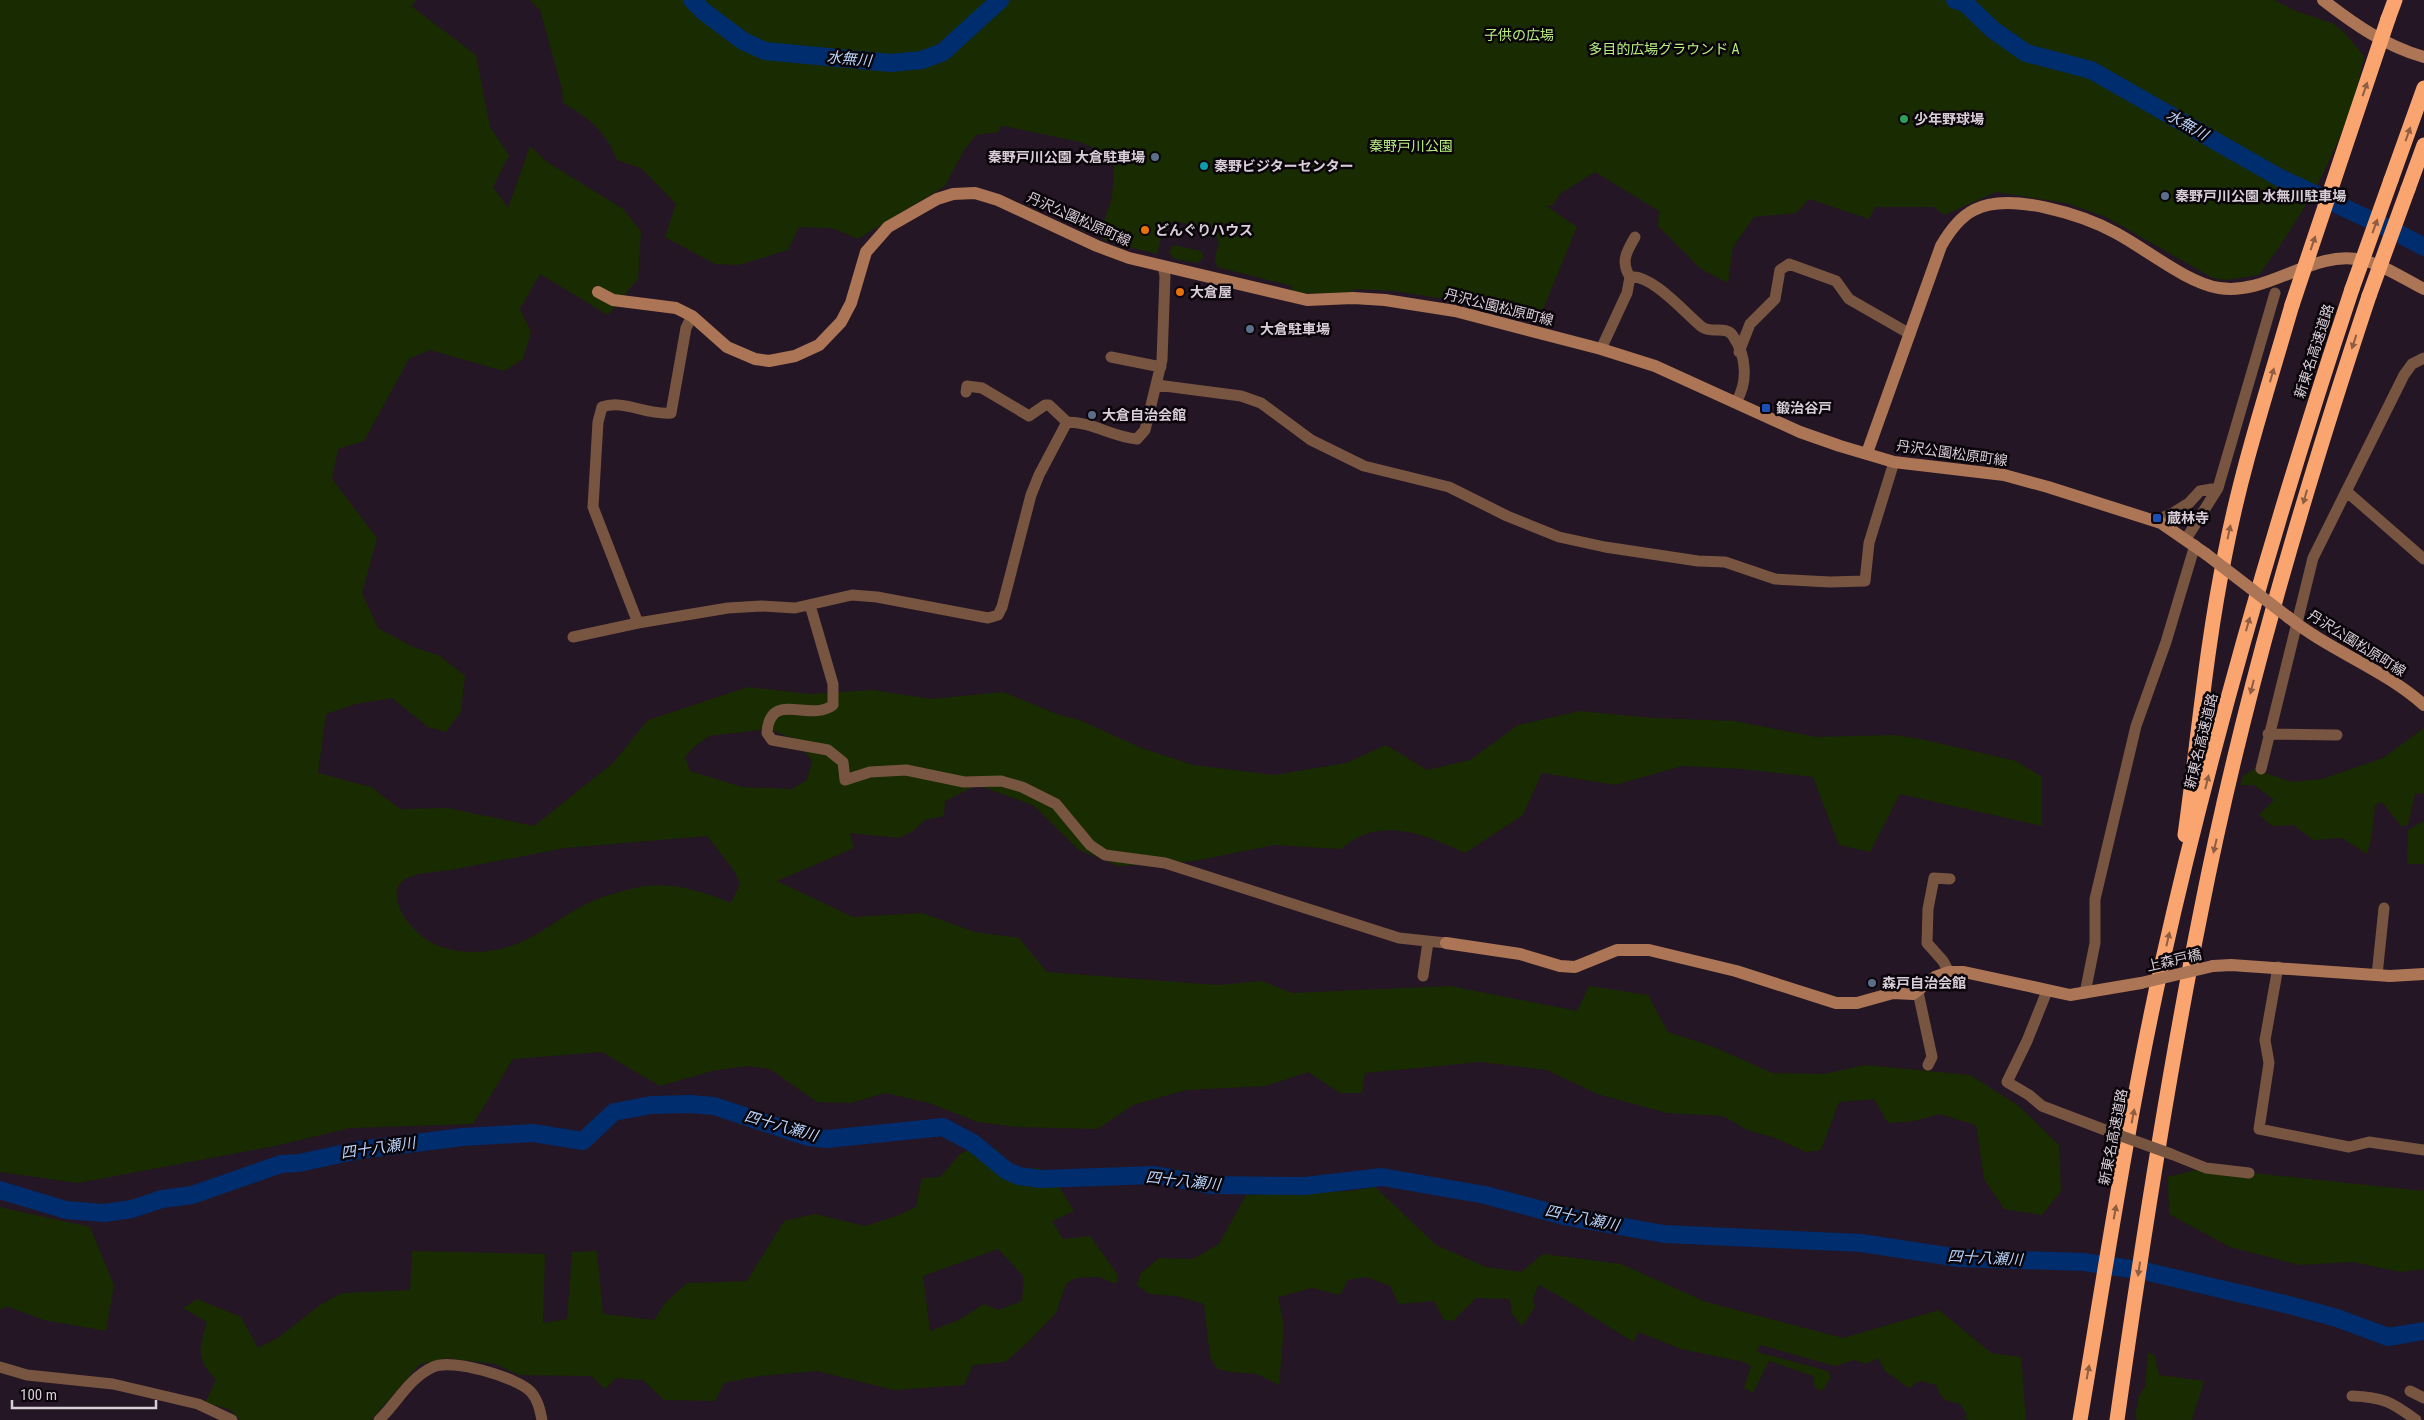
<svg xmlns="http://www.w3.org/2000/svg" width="2424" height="1420" font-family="'Roboto Condensed','Noto Sans JP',sans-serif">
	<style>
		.green { fill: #192c01; fill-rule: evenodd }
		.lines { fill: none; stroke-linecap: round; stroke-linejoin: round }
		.river { stroke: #002d6e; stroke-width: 18 }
		.street { stroke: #775541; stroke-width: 11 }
		.secondary { stroke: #ac7555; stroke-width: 12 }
		.highway { stroke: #faa570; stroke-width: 15 }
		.street-bridge { stroke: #775541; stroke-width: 11 }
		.secondary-bridge { stroke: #ac7555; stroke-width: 12 }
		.highway-bridge { stroke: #faa570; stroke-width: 15 }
		.oneway { fill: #8e5d42 }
		.leisure-dot { fill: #2e9e5b; stroke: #0a050a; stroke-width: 2 }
		.service-dot { fill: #5c6f8a; stroke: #0a050a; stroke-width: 2 }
		.culture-dot { fill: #0f9aa8; stroke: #0a050a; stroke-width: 2 }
		.food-dot { fill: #e8710a; stroke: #0a050a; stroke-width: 2 }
		.transit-dot { fill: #1a4fb4; stroke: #0a050a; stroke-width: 2 }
		.labels { text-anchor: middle; stroke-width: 5; stroke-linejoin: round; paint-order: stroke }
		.park-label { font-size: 14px; fill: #b8ef80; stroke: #0a050a }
		.poi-label { font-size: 14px; font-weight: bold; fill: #d8ced7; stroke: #0a050a; text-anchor: start }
		.street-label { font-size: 14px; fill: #d8ced7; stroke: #0a050a }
		.water-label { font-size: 15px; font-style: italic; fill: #b9d3f9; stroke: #0a050a }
	</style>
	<rect width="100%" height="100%" fill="#241624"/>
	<!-- green -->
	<path class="green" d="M0,0H417L411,6L476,55L490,127L509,155L493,187L508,208L530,146L547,162L623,209L641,231L638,279L608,315L540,274L520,309L531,332L523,359L504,371L430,350L409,359L364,441L338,449L332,479L377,538L362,593L378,628L411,646L440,656L465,676L461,711L446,732L428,727L392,698L356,704L326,714L318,773L371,787L400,809L448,808L534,826L613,763L648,720L748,687L810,694L872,690L931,699L1003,692L1057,714L1082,721L1139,747L1193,765L1275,775L1346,763L1386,745L1427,770L1470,760L1518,725L1580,711L1653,718L1735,721L1816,737L1894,735L1925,740L2016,761L2042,777V826L1900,794L1870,852L1839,845L1813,777L1743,769L1682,766L1615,785L1542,773L1523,815L1465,853C1425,834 1379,815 1341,849L1274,845L1194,861L1119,866L1079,850L1033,805L977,785L945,801L944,816L925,820L913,831L899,838L850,833L854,848L777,881L853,917L922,913L975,932L1019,938L1047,972L1217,985L1262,981L1292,993L1450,986L1577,1011L1589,986L1648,995L1668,1032L1714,1047L1772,1073L1824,1074L1865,1065L1970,1075L2019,1106L2059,1145L2061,1191L2042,1215L2004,1209L1984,1179L1976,1125L1939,1114L1914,1121L1888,1123L1874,1099L1839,1102L1821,1150L1806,1152L1775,1138L1747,1130L1723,1116L1667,1113L1597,1094L1547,1070L1480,1062L1365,1073L1362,1093H1340L1308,1072L1266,1086L1186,1090L1133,1105L1098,1129L1017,1127L978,1122L929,1103L885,1093L851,1103L817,1102L770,1069L747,1066L712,1071L660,1086L602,1052L513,1059L473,1124L350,1128L275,1146L78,1183L0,1172ZM768,729L795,739L812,761L807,780L792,789L742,787L690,771L685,757L694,747L709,736ZM707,836L733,869L740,883L731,903C701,891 668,880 635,888C622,891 607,895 595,900C568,911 545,932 519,943C488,956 444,957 418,933C404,919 395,907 397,887L405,879L418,874L450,870L565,848Z
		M530,0H2274L2296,11L2332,23L2344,32L2364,56C2350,135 2307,211 2259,275L2226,280L2213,278L2106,217L2066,203L1996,192L1944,215L1934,207H1875L1869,219L1809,199L1796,213L1754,217L1733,247L1728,283L1701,269L1658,226L1659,211L1595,172L1560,194L1552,206L1545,205L1577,227L1538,322L1438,298L1394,291L1353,289L1352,294L1291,293L1292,286L1217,267L1215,257L1219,243L1214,231L1175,221L1163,229L1157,254L1106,241L1099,235L1112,198L1115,157L1080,142L1004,126H1001L998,132L976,135L963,152L945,186L858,239L832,228L799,227L788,250L739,265L715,264L665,237L676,204L641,168L617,160C607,132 588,117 563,103L562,89L540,10Z
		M1173,245L1201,251L1204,257L1197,263L1175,259L1169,253Z
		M2424,728V793L2415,794L2408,825L2401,826L2382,802L2375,805L2372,835L2367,854L2342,838L2313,840L2293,825L2272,826L2259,815L2274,800L2254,785H2240L2243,776L2254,769L2292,782L2322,779L2383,758Z
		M2424,821V864H2407L2408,830Z
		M987,1145L999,1151L1001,1172L1009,1178L1024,1169L1039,1168L1058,1185L1074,1211L1052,1221L1063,1239L1090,1236L1118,1275L1116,1284L1099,1277L1075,1278L1066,1284L1056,1313L1028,1342L1005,1362L973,1365L964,1385L894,1390L817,1371L759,1376L724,1383L715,1401L664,1400L643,1380L616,1378L605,1389L591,1376L519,1375L495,1364L447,1358L419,1365L371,1420H240L229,1409L205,1403L216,1380C195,1357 199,1350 207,1322L183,1308L197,1299L241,1317L258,1348L279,1337L320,1305L342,1293L410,1290L412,1251L545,1254L543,1323L567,1319L572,1252L597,1251L603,1314L654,1320L665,1303L687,1283L747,1281L784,1221L815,1214L865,1226L897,1216L916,1207L922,1178L940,1177L961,1153ZM998,1249L1024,1277L1022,1301L998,1310L984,1304L959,1320L930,1331L923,1276Z
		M2204,1168L2424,1191V1269L2401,1272L2352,1262L2300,1265L2230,1247L2169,1214L2168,1177Z
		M1375,1187L1436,1245L1486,1267L1521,1272L1543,1254L1621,1264L1706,1302L1843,1338L1939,1310L1991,1353L2021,1357L2026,1420H1969L1964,1418L1967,1414L1959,1403C1945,1402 1941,1398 1936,1385L1920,1381L1909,1388L1885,1371L1878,1358L1866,1364L1854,1360L1835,1366L1760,1345L1757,1352L1828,1371L1831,1377L1822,1391L1815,1388L1813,1376L1769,1361L1753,1393L1744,1388L1751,1366L1744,1362L1681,1349L1638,1332L1634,1342C1601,1323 1572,1302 1539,1285L1533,1298L1535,1307L1522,1326L1512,1314L1510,1299L1476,1298L1453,1321L1444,1320L1434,1301L1399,1304L1390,1286L1366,1277L1348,1280L1340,1295L1312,1288L1278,1297L1284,1326L1279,1385L1257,1374L1231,1372L1218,1369L1210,1357L1204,1304L1176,1296L1149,1294L1137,1285L1141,1273L1159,1258L1193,1259L1219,1244L1246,1195L1350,1191Z
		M0,1207L90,1227L114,1285L106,1331L44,1320L6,1306L0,1310Z
		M2148,1352L2155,1356L2159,1375L2204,1381L2192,1420H2138L2135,1417L2139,1395L2145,1387Z"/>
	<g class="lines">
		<!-- river -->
		<path class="river" d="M692,0L703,11L743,41L765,51L891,63L922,60L943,52L1000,0
			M1955,0L1965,3L1993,30L2026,53L2091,70L2280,178L2394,231L2424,247
			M0,1190L66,1210L104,1213L132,1209L162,1199L192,1195L281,1164L299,1163L359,1150L463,1137L533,1133L583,1141L614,1112L651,1105L690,1104L714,1106L808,1137L827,1139L943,1127L973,1143L1007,1171L1019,1176L1041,1179L1154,1175L1211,1185L1304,1186L1382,1177L1485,1195L1568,1217L1664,1234L1861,1243L1960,1258L2084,1262L2144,1271L2289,1305L2337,1318L2388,1337L2424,1331"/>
		<!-- street -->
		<path class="street" d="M1630,277C1652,274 1686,314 1702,327C1711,334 1726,325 1733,336C1747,356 1748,383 1736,402
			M692,316L686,328L671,413C648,416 623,399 602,407L598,422L593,507L638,623L728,608L761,606L795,608L852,595L877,597L988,618L998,615L1002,607L1031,495L1039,475L1067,422
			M1601,349L1627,293L1630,277C1620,261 1627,251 1635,237
			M1739,352L1750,324L1775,299L1780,270L1789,264L1836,281L1849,299L1910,334
			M1111,357L1161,367
			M1157,385L1241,396L1261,403L1311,440L1364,466L1449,487L1507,516L1559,537L1605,547L1698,561L1725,562L1775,579L1830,582L1865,581L1869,543L1894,462
			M966,392L967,386L982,388L1029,416L1045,405H1049L1067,422C1093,422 1112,437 1137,439L1145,430L1162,360L1165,276L1163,266
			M2346,491L2424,559
			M2155,521L2173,513L2189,503L2200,491L2218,488
			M2186,539L2218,488L2275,293
			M810,605L833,684V705C810,723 770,689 767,733L772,740L828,750L843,762L845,780L870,772L906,770L964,782L1001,781L1022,787L1056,804L1090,845L1105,855L1165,863L1399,938L1446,943
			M573,637L638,623
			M2268,734L2337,735
			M2261,769L2313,558L2404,375L2412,364L2424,358
			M2278,967L2265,1040L2269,1063L2259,1129L2349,1147L2369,1142L2424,1150
			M1949,972L1943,961L1927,943L1928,909L1934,878L1950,879
			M2377,975L2384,908
			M1423,976L1428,942
			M2047,991L2027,1041L2007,1082L2029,1095L2042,1106L2113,1133
			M1918,992L1932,1057L1928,1065
			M2085,993L2095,943V899L2136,726L2166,642L2195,545
			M2171,1154L2206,1168L2249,1173
			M0,1367L27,1375L113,1384L198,1404L232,1420
			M2410,1391L2424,1398
			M2352,1396C2383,1397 2392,1402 2416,1420
			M379,1420C397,1403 409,1378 433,1367C451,1358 517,1377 531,1392C538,1400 540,1410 542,1420"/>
		<!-- secondary -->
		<path class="secondary" d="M2323,0C2354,24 2385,46 2424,57
			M598,292L613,300L676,308L692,316L727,347L755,359L769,361L795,356L819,345L841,322L851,303L866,252L888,227L937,199L953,194L975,193L998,200L1097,246L1129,258L1307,300L1353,298L1385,300L1455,311L1601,349L1655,366L1800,432L1840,446L1894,462L2004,475L2048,487L2161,523L2206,554
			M1867,453L1941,246C1949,232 1960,217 1974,210C2009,191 2083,215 2116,233C2146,249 2187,283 2219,288C2269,296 2312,249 2362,260C2384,265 2404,279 2424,289
			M2288,617C2330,651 2384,669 2424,705
			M1446,943L1520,954L1560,966L1575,967L1617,950H1649L1736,971L1836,1003H1857L1893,993L1913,994L1935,977L1949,972H1964L2070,995L2141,983
			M2213,966L2231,965L2390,976L2424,974"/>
		<!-- highway -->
		<path class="highway" d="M2388,19L2395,0
			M2391,180L2424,88
			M2408,189L2424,145
			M2185,835C2198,742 2206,647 2225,554C2241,470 2268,388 2292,305
			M2080,1420C2106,1266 2129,1111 2163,959C2214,732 2279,509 2352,289
			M2117,1420C2141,1250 2167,1080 2201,911C2242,702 2302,498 2369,296"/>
		<!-- street-bridge -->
		<path class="street-bridge" d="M2113,1133L2171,1154"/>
		<!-- secondary-bridge -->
		<path class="secondary-bridge" d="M2206,554L2288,617
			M2141,983L2213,966"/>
		<!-- highway-bridge -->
		<path class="highway-bridge" d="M2352,289L2391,180
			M2369,296L2408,189
			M2292,305L2388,19"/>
	</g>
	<!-- one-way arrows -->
	<defs><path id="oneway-solid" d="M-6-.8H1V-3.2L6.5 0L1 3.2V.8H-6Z" transform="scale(1.25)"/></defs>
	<g class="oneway">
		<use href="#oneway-solid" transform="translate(2365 89) rotate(-71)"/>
		<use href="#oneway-solid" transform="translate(2408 134) rotate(-70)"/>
		<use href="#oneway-solid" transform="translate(2375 226) rotate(-70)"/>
		<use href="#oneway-solid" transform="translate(2313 243) rotate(-71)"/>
		<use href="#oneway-solid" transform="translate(2354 342) rotate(108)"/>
		<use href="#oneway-solid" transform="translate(2272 375) rotate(-74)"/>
		<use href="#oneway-solid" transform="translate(2305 497) rotate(106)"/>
		<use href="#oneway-solid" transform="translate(2229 532) rotate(-78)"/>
		<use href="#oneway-solid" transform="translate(2248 624) rotate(-74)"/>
		<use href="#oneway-solid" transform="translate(2252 687) rotate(104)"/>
		<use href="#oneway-solid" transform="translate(2207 782) rotate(-76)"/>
		<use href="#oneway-solid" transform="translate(2215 846) rotate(103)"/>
		<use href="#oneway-solid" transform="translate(2168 939) rotate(-77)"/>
		<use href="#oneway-solid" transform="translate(2133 1116) rotate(-79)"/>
		<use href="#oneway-solid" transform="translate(2115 1212) rotate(-80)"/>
		<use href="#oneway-solid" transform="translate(2139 1269) rotate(98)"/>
		<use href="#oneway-solid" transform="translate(2088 1372) rotate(-80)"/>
	</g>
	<!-- markers -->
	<circle class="leisure-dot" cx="1904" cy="119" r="5"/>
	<g class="service-dot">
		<circle cx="1155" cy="157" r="5"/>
		<circle cx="2165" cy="196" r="5"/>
		<circle cx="1250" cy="329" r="5"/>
		<circle cx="1092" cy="415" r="5"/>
		<circle cx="1872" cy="983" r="5"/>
	</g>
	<circle class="culture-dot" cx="1204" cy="166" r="5"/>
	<g class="food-dot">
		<circle cx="1145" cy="230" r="5"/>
		<circle cx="1180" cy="292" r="5"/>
	</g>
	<g class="transit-dot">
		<rect x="1761" y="403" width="10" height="10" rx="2.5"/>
		<rect x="2152" y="513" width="10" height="10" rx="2.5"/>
	</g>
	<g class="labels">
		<!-- park labels -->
		<g class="park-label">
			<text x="1519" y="40">子供の広場</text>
			<text x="1664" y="54">多目的広場グラウンド A</text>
			<text x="1411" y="151">秦野戸川公園</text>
		</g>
		<!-- poi labels -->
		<g class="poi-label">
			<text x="1914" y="124">少年野球場</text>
			<text x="1145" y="162" text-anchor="end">秦野戸川公園 大倉駐車場</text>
			<text x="1214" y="171">秦野ビジターセンター</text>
			<text x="2175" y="201">秦野戸川公園 水無川駐車場</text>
			<text x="1155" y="235">どんぐりハウス</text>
			<text x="1190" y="297">大倉屋</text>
			<text x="1260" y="334">大倉駐車場</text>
			<text x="1776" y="413">鍛治谷戸</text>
			<text x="1102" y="420">大倉自治会館</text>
			<text x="2167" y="523">蔵林寺</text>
			<text x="1882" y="988">森戸自治会館</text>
		</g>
		<!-- street labels -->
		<g class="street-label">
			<text transform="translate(1079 219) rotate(24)" y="5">丹沢公園松原町線</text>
			<text transform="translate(1499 307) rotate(14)" y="5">丹沢公園松原町線</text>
			<text transform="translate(2314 351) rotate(-72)" y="5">新東名高速道路</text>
			<text transform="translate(1952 453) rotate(8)" y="5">丹沢公園松原町線</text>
			<text transform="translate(2357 643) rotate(32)" y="5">丹沢公園松原町線</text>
			<text transform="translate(2201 741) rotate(-76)" y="5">新東名高速道路</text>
			<text transform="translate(2174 960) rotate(-13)" y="5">上森戸橋</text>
			<text transform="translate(2113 1137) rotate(-79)" y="5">新東名高速道路</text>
		</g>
		<!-- water labels -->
		<g class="water-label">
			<text transform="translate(849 59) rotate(5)" y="5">水無川</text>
			<text transform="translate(2187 125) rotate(30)" y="5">水無川</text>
			<text transform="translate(781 1126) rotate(16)" y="5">四十八瀬川</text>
			<text transform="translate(378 1148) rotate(-8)" y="5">四十八瀬川</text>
			<text transform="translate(1183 1181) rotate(6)" y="5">四十八瀬川</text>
			<text transform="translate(1582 1218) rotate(12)" y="5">四十八瀬川</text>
			<text transform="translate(1985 1258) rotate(3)" y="5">四十八瀬川</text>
		</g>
	</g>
	<!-- scale -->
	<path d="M12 1400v8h144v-8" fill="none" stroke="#d8ced7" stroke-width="2.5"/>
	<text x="20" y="1400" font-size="15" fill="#d8ced7" stroke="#0a050a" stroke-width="4" paint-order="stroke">100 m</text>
</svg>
